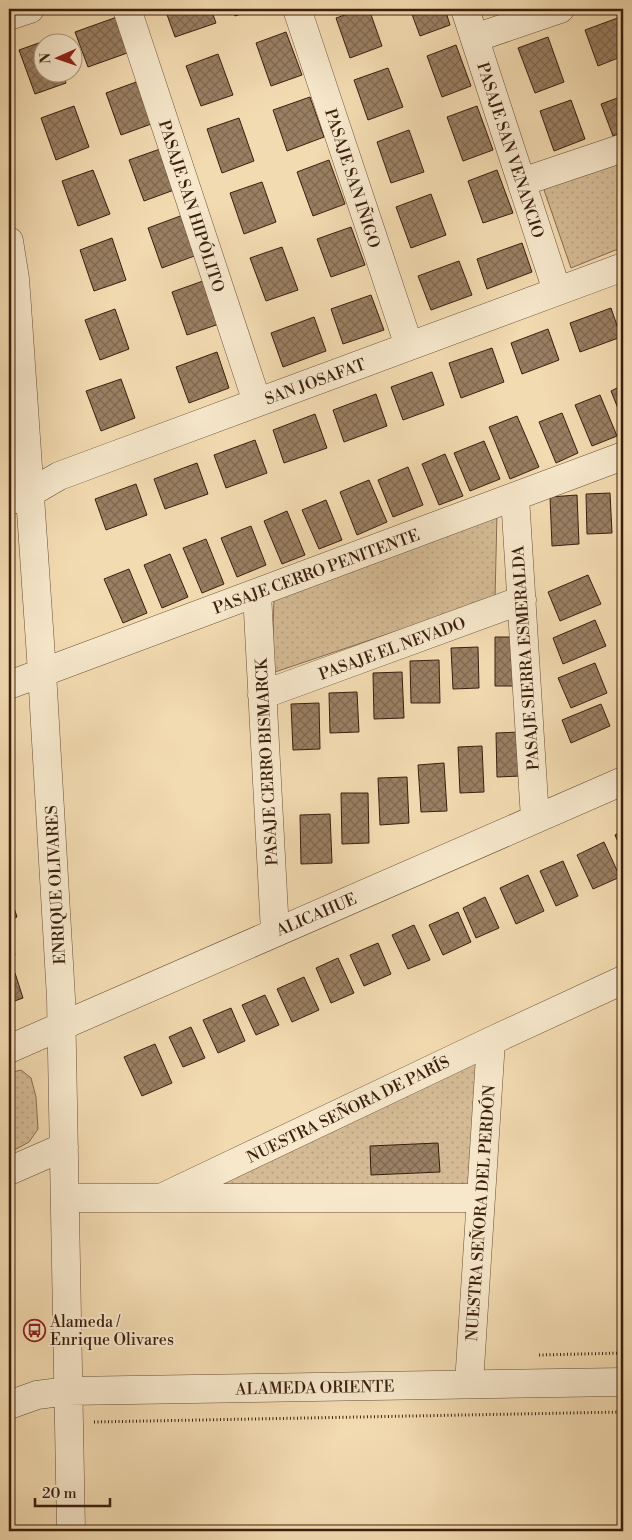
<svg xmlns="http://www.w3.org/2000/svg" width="632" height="1540" font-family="'Libre Bodoni',serif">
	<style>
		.green { fill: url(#green-dots); stroke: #876c52 }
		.building { fill: url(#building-cross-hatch); stroke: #3a1e0f }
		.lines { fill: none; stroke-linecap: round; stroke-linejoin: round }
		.minor-casing { stroke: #684d38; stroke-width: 29 }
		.path { stroke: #3a1e0f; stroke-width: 3; stroke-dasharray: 1 2.5; stroke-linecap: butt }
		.minor { stroke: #f7e8cc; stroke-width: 28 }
		.labels { text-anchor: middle; stroke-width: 4; stroke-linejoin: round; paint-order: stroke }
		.street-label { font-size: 16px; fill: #3a1e0f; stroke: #f7e8cc }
		.poi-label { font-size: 16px; fill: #3a1e0f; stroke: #f7e8cc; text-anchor: start }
	</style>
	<defs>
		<pattern id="green-dots" width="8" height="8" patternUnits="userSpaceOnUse" patternTransform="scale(1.25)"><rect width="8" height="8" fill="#d4bb95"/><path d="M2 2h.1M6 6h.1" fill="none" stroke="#b7a07f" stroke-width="1.8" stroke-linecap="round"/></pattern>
		<pattern id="building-cross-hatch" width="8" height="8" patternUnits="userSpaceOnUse" patternTransform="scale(1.25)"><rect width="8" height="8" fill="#9a8063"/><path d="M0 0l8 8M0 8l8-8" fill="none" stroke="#7f6850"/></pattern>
	</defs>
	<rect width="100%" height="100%" fill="#f3dbb1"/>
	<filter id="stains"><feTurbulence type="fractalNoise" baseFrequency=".004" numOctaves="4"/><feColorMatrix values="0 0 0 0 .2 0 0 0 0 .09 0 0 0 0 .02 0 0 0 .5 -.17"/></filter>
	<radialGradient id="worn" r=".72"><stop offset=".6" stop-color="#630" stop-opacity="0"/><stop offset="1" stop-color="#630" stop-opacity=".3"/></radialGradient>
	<!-- green -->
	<path class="green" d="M623,160V247L571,268L543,187Z
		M497,515L495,598L272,673L274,595Z
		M473,1060L483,1066L475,1181L466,1187L217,1185Z
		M21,1070L31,1078L36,1097L38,1129L29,1142L9,1153V1073Z"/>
	<!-- building -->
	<path class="building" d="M165,9H211L216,23L175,37Z
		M232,9H255L235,16Z
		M362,9H369L382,46L350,58L336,18Z
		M410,9H445L450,25L420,36Z
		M623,16V56L598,66L585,30Z
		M117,17L130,52L88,67L75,32Z
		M286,32L302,75L271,86L256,43Z
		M548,37L564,82L535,93L518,48Z
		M50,39L52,42H42V72H63L66,83L35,94L19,50Z
		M456,45L471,86L442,97L427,56Z
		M218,54L233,95L201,106L186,66Z
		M388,68L403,107L368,120L354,80Z
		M139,81L154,123L121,135L106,93Z
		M623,96V132L613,136L601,104Z
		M310,97L324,137L287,151L273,110Z
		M571,100L585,139L554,151L540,111Z
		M74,106L89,147L56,160L41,118Z
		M477,106L493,150L463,161L447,117Z
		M239,118L254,161L222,173L207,129Z
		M409,130L424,172L391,183L377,142Z
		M160,149L174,190L144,201L129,160Z
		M329,160L345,204L313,216L297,172Z
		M93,170L110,214L78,226L62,181Z
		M497,170L513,213L483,223L468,181Z
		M262,182L276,222L244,234L230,193Z
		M431,194L446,235L411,248L396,207Z
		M183,215L197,255L162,268L148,228Z
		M351,227L365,265L331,277L317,239Z
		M112,238L126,280L94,291L80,250Z
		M522,243L532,272L487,289L477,259Z
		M282,247L298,290L266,301L250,258Z
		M459,261L472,295L431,310L418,276Z
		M203,281L219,324L187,335L172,292Z
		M371,295L384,330L343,344L331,309Z
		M611,308L621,337L580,352L570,323Z
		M115,309L129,349L100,360L85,320Z
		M314,317L326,351L283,367L271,333Z
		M548,329L559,360L522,374L511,343Z
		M492,348L504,382L461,398L449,363Z
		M217,352L229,388L189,403L176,367Z
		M432,372L444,405L403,420L391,387Z
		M121,379L135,418L101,431L86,391Z
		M623,385V421L611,391Z
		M376,394L387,426L344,442L333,410Z
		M600,395L617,436L592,446L575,405Z
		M562,413L578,453L556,463L539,422Z
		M315,414L327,448L284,463L273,430Z
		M517,416L539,467L510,479L489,427Z
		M255,440L267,473L226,488L214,455Z
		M484,441L500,479L470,491L454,453Z
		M445,454L463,496L439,505L422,464Z
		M197,463L208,494L165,509L154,479Z
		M408,467L423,505L393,517L378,480Z
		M369,480L387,522L357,535L340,492Z
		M136,484L147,515L106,530L95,499Z
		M610,493L612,533L587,534L586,494Z
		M577,495L579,544L552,546L550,497Z
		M326,500L342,540L319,549L302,510Z
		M287,511L305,555L282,564L264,521Z
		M251,526L266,565L237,577L221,538Z
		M206,539L224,584L202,593L183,548Z
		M170,554L188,597L162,608L144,565Z
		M129,569L147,613L123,623L104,579Z
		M588,575L601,604L560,621L548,592Z
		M595,620L606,646L563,664L553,638Z
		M495,637H519L520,686H495Z
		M478,647L479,688L453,689L451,648Z
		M439,660L440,703H411L410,661Z
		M595,663L607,693L571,708L558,678Z
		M402,672L404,718L374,719L373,673Z
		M357,692L359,732L330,733L329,693Z
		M319,703L320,749L293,750L291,704Z
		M601,704L610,726L571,743L562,720Z
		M520,732L521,776L497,777L496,733Z
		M482,746L484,792L460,793L458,747Z
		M444,763L447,811L421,812L418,765Z
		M407,777L409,823L380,825L378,778Z
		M341,793H368L369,843L342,844Z
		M330,814L332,863L301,864L300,815Z
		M623,831V853L615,835Z
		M604,842L620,877L593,889L577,855Z
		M563,861L578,896L556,906L540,871Z
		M528,875L544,911L516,924L500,888Z
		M9,892L17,917L9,920Z
		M485,897L499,928L476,938L463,908Z
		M458,912L471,942L443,955L429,925Z
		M414,925L430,960L408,969L392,935Z
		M9,935L15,955L9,957Z
		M378,943L391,974L364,986L350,955Z
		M338,958L354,993L331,1003L316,968Z
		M15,973L23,998L9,1003V975Z
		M304,977L319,1010L292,1022L277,989Z
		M265,995L279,1025L256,1035L242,1005Z
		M231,1008L245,1041L218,1053L203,1020Z
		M191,1027L205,1058L183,1067L169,1037Z
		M155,1044L172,1083L142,1096L124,1057Z
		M438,1143L440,1172L371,1175L370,1146Z"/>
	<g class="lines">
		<defs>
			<path id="minor" d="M127,9L257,402
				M297,9L409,346
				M465,9L557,291
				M9,16L30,9
				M475,38L560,9
				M522,182L623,148
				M9,241L15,279L17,306L42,672L61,998L71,1531
				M515,497L535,819
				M9,501L30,493L59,476L623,267
				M257,593L275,932
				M9,685L623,456
				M262,695L522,600
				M9,1049L623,781
				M9,1171L64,1147
				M163,1197L491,1041L623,980
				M65,1198H481
				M469,1384L491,1041
				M9,1405L37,1395L68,1391L623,1382"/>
		</defs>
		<!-- minor casing -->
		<use href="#minor" class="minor-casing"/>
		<!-- path -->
		<path class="path" d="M539,1355L623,1353
			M94,1422L623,1412"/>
		<!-- minor -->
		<use href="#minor" class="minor"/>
	</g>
	<!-- icons -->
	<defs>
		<symbol id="bus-ring" viewBox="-11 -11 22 22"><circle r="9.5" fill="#f7e8cc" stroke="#8f2418" stroke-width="1.5"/><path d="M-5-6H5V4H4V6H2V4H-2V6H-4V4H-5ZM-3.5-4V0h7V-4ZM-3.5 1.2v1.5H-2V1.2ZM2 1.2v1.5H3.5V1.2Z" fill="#8f2418"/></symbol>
	</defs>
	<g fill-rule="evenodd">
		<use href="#bus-ring" x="22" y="1318" width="25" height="25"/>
	</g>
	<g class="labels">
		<!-- street labels -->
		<g class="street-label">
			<text transform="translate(511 150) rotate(72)" y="6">PASAJE SAN VENANCIO</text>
			<text transform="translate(353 178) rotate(72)" y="6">PASAJE SAN IÑIGO</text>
			<text transform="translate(192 206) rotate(72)" y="6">PASAJE SAN HIPÓLITO</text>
			<text transform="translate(315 381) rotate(-20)" y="6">SAN JOSAFAT</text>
			<text transform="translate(316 571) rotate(-20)" y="6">PASAJE CERRO PENITENTE</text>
			<text transform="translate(392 648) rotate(-20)" y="6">PASAJE EL NEVADO</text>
			<text transform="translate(525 658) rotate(-94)" y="6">PASAJE SIERRA ESMERALDA</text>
			<text transform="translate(266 762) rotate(-93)" y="6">PASAJE CERRO BISMARCK</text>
			<text transform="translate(55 885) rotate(-93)" y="6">ENRIQUE OLIVARES</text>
			<text transform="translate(316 914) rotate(-23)" y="6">ALICAHUE</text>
			<text transform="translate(348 1109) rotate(-26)" y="6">NUESTRA SEÑORA DE PARÍS</text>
			<text transform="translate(480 1213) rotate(-86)" y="6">NUESTRA SEÑORA DEL PERDÓN</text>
			<text transform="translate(315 1387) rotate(-1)" y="6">ALAMEDA ORIENTE</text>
		</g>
		<!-- poi labels -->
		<g class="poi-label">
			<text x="50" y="1327">Alameda /<tspan x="50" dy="18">Enrique Olivares</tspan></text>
		</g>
	</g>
	<!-- margin -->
	<rect width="632" height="1540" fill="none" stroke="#f3dbb1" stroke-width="30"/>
	<rect x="10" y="10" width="612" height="1520" fill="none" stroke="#3a1e0f" stroke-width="2.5"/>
	<rect x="15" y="15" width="602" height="1510" fill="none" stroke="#3a1e0f"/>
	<!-- north arrow -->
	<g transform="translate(58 58) rotate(268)"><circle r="24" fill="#f7e8cc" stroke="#ab9780"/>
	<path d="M0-4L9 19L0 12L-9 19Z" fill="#8f2418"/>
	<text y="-8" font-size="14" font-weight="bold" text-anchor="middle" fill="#3a1e0f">N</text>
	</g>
	<!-- scale -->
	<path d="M35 1498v8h75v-8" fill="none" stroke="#3a1e0f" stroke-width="2.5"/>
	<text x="42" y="1498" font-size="15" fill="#3a1e0f" stroke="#f7e8cc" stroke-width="4" paint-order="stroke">20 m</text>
	<rect width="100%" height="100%" filter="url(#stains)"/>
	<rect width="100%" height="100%" fill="url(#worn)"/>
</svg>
